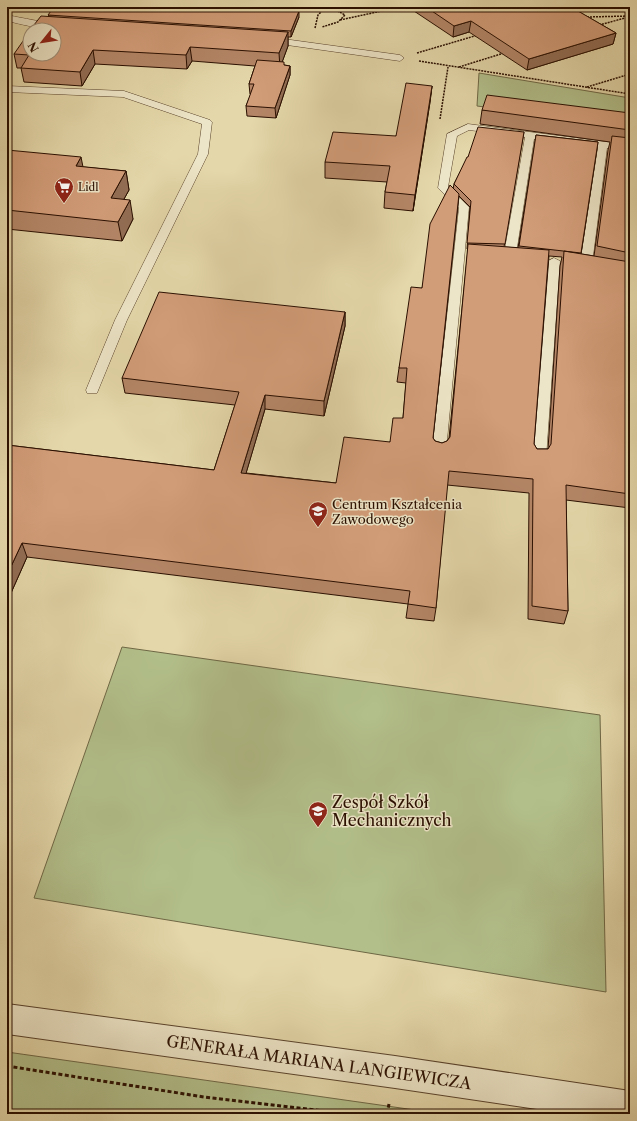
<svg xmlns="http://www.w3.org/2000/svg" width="637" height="1121" font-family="'Libre Caslon Text',serif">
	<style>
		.green { fill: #b2bf8a; stroke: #6e6745 }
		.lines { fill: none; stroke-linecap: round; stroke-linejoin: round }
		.lane-casing { stroke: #58412a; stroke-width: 1 }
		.street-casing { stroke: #58412a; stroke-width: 2 }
		.path-far1 { stroke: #2a0f00; stroke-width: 1.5; stroke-dasharray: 2 1; stroke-linecap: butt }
		.path { stroke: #2a0f00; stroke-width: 3; stroke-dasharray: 4 2.5; stroke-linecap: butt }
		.lane { fill: #ede5c7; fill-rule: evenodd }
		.street { fill: #ede5c7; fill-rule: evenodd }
		.wall { fill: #b48667; stroke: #2a0f00; fill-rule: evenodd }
		.shaded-wall { fill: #926d54; stroke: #2a0f00 }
		.building { fill: #d19c78; stroke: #2a0f00 }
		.labels { text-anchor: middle; stroke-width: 3; stroke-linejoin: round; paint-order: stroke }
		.far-poi-label { font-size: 11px; fill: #2a0f00; stroke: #ede5c7; text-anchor: start }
		.poi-label { font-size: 13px; fill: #2a0f00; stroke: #ede5c7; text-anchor: start }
		.near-poi-label { font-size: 16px; fill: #2a0f00; stroke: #ede5c7; text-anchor: start }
		.near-street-label { font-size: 16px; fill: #2a0f00; stroke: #ede5c7 }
	</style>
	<rect width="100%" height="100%" fill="#e4d7a9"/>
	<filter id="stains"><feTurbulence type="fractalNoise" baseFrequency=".005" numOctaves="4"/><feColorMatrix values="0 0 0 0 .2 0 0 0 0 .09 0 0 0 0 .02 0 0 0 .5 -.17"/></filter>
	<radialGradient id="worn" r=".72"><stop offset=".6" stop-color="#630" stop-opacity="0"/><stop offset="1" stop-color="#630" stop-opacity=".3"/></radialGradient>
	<!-- green -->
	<path class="green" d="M479,73L630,98V126L477,106Z
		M122,647L600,715L606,992L34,898Z
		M7,1052L443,1114H7Z"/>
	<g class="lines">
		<defs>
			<path id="lane" d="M7,15C15,17 57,24 59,26C52,33 17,23 7,21Z
				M269,37L400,55L404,58L400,61L266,42L265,40Z
				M7,86L124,91L210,120L212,122L208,154L127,320L97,393H87L86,390L115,320L198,154L202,124L123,97L7,92Z
				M468,124L630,145V151L607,148L592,264L586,267L580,264L598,147L534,139L516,254L510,257L504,254L525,137L469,130L457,136L448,187L469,207L446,451L444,454L439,456L434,454L432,451L459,208L438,188L447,134Z
				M554,258L560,261L546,458L544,462L539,463L534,462L532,458L548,261Z"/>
			<path id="street" d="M7,1004L395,1056L630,1091V1114H571L395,1088L7,1034Z"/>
		</defs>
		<!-- lane casing -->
		<use href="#lane" class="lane-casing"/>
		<!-- street casing -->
		<use href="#street" class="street-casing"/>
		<!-- path-far1 -->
		<path class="path-far1" d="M587,17L630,16
			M340,20L400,7
			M599,25L629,17
			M315,28L318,15L325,8L334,9L345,15L338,22L322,27
			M417,53L478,35
			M419,61L630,94
			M459,67L504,53
			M587,87L630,74
			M440,119L448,67"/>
		<!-- path -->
		<path class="path" d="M7,1066L204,1097L351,1114
			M387,1114L389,1104"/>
		<!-- lane -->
		<use href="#lane" class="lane"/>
		<!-- street -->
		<use href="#street" class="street"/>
	</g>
	<!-- wall -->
	<path class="wall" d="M408,7H577L576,10L616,33L613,44L527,70L469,32L453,37Z
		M48,15L299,17L291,37H288V46L282,62L284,65L290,66V75L276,118L247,116L246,106L251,94H250L249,84L255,66L192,61L187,69L95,64L82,86L24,82L21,68H17L14,54L49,16Z
		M432,86L430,102L413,211L384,208L385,192L387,182L325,178V162L396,136Z
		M482,110L630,113V508L566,500L568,611L564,624L528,619L529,493L447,485L436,608L434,621L406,618L408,604L27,557L7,602V445L214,470L235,405L125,393L122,378L345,312V326L324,416L265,409L246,473L336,483L390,442L403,418L406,383L397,382L399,368L422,288L453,189L454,184L468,157L524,132L504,247L518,248L536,135L598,142L581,254L594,256L608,150L610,142L480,124ZM459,196L470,207L467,249H468L449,438L447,441L442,443L435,441L433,438ZM549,256L562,257L560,266L548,449H537L534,444Z
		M7,150L83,167L126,171L129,190L124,199L133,219L122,241L7,229Z"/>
	<!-- shaded-wall -->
	<path class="shaded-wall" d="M563,7H577L576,10Z
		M299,11V17L291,37V31Z
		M471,21L469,32L453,37L454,26Z
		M288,32V46L280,68L279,53Z
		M616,33L613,44L527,70L529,59Z
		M190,47L192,61L187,69L186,55Z
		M93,50L95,64L82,86L80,72Z
		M290,66V75L276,118L275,108Z
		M432,86L430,102L413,211L415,195Z
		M81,157L85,177L76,166Z
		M126,171L129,190L114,217L111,198Z
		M130,200L133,219L122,241L118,222Z
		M345,312V326L324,416V401Z
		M265,395V409L242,487L241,473Z
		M22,543L27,557L7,602V575Z"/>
	<!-- building -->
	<path class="building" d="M54,7H228L299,11L291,31L48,15Z
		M426,7H571L616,33L529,59L471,21L454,26Z
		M41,16L288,32L279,53L190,47L186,55L93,50L80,72L21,68L29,55L14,54L30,31V54H54V30H30Z
		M257,60L284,62V65L290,66L275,108L246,106L254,84H249Z
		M406,83L432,86L415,195L385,192L390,166L325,162L333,132L396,136Z
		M487,95L630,113V130L482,110Z
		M478,127L524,132L505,244L467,243L471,201L454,184L467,157H468Z
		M536,135L598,142L581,253L519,246Z
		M612,136L630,138V253L597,246Z
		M7,150L81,157L76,166L126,171L111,198L130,200L118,222L7,210Z
		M450,185L459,194L433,438L435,441L442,443L447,441L450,437L468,244L549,250L534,444L537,449H548L551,444L564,251L630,262V494L566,485L568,611L532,606L533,479L449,471L436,608L408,604L410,591L22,543L7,575V445L214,470L239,392L122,378L159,292L345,312L324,401L265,395L241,473L336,483L344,437L390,442L393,418H403L407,368H399L411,287L422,288L430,224Z"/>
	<!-- icons -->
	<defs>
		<symbol id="supermarket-pin" viewBox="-11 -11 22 30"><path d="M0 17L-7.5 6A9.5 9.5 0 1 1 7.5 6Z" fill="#8f2418" stroke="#ede5c7"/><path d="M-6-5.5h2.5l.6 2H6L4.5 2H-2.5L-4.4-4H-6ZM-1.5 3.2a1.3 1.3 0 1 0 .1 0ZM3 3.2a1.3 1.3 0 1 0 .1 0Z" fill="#fff"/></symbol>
		<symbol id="university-pin" viewBox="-11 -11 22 30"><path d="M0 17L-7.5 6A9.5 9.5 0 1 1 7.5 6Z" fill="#8f2418" stroke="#ede5c7"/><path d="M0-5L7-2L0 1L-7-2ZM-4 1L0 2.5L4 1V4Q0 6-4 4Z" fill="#fff"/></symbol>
	</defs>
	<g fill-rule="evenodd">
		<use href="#supermarket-pin" x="53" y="176" width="22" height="30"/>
		<use href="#university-pin" x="307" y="500" width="22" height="30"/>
		<use href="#university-pin" x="307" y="800" width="22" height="30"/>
	</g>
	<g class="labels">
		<!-- far-poi labels -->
		<g class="far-poi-label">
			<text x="78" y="191">Lidl</text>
		</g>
		<!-- poi labels -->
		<g class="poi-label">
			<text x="332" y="509">Centrum Kształcenia<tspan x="332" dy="15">Zawodowego</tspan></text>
		</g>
		<!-- near-poi labels -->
		<g class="near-poi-label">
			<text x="332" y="808">Zespół Szkół<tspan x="332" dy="18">Mechanicznych</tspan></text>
		</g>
		<!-- near-street labels -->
		<g class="near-street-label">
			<text transform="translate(319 1062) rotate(8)" y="6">GENERAŁA MARIANA LANGIEWICZA</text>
		</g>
	</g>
	<!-- margin -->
	<rect width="637" height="1121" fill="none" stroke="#e4d7a9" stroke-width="24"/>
	<rect x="8" y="8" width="621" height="1105" fill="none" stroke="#2a0f00" stroke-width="2"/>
	<rect x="12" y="12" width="613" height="1097" fill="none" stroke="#2a0f00"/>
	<!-- north arrow -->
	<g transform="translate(42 42) rotate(240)"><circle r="19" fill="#ede5c7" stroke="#9f8f77"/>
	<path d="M0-3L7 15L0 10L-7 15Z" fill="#8f2418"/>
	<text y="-6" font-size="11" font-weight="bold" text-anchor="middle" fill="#2a0f00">N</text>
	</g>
	<rect width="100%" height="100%" filter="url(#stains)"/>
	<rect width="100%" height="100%" fill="url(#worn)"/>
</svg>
